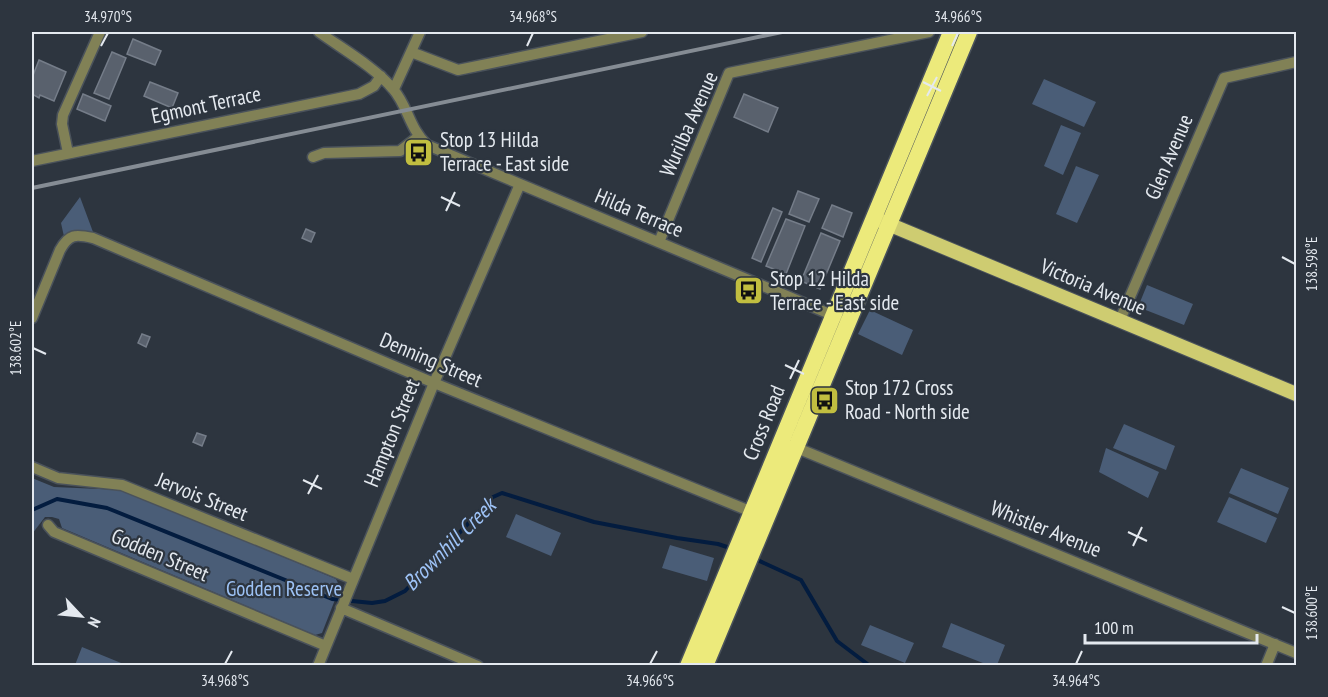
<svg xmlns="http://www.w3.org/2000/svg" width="1328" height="697" font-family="'PT Sans Narrow',sans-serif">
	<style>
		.green { fill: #4a5d77 }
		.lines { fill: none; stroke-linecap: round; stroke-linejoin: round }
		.stream { stroke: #031c3f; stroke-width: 4 }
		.building { fill: #59616d; stroke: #757d89; stroke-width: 1.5 }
		.minor-casing { stroke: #4a525b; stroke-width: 13 }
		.major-casing { stroke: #4a525b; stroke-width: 16 }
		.highway-casing { stroke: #4a525b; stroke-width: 19 }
		.minor { stroke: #818156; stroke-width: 10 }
		.major { stroke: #cecc71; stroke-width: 14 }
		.highway { stroke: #ecea7b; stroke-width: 16 }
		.rail { stroke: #858c94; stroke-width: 4 }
		.ticks { fill: none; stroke: #e4e9ef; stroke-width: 2 }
		.labels { text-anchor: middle; stroke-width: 4.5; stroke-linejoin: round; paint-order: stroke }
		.street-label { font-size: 21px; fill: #e4e9ef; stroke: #2d353f }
		.poi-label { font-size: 21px; fill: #e4e9ef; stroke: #2d353f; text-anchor: start }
		.park-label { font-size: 21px; fill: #9dc2f5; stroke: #2d353f }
		.water-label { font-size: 22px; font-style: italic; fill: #9ec3f7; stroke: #2d353f }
		.neatline { fill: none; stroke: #e4e9ef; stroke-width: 2 }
		.ticks-label { font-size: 15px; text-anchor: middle; fill: #e4e9ef }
	</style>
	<rect width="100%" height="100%" fill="#2d353f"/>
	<!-- green -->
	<path class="green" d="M1044,79L1096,102L1084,127L1032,104Z
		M1061,125L1081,133L1063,175L1044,166Z
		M1076,166L1099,175L1077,223L1056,214Z
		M80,197L96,240L65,241L61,223Z
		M1147,285L1193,304L1184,325L1138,307Z
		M870,310L913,330L902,355L858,334Z
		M1124,424L1175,446L1166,470L1113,448Z
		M1106,448L1159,472L1148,498L1099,472Z
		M1241,468L1289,488L1278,514L1229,493Z
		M32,478L54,487L123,490L336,579L340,587L322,633L315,635L62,528L59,519L52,517H45L32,534Z
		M1229,497L1277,518L1266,543L1217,522Z
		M516,514L561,533L551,556L506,537Z
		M670,545L714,558L707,581L662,568Z
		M951,623L1005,645L997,665H988L942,647Z
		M870,625L914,643L905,663L861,645Z
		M82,647L126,665H75Z"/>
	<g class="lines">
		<!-- stream -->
		<path class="stream" d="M32,510L57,499L107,508L332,599L372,603L385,601L405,591L493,497L502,493L594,522L677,538L718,544L733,549
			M753,558L801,580L837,641L870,666"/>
	</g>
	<!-- building -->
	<path class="building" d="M133,39L161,51L155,65L127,54Z
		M112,52L126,58L109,99L94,93Z
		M39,60L66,72L54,101L40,95L39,98L32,94V78Z
		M150,82L178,93L172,108L144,96Z
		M83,94L111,106L105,121L77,109Z
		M744,94L778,108L768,132L734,117Z
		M798,191L819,199L809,222L789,214Z
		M832,205L852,213L843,237L822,228Z
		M773,208L782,212L761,262L752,258Z
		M786,219L805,226L786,274L766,266Z
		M306,229L315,233L311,242L302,238Z
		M821,233L840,241L820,289L801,281Z
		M142,334L150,337L146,347L138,343Z
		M197,433L206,436L202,446L193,442Z"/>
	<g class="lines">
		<defs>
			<path id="minor" d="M319,32C341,48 376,68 393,89C408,106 409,128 427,145L837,317
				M411,52L458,70L642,32
				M394,89L420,32
				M68,153L62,124L63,115L100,32
				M313,157L324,153L400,151L418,137
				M32,161L359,94L374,86L381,76
				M659,242L729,73L929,32
				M32,318L60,250C69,234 75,234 93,238L434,383L757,514
				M1120,320L1224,78L1296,62
				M792,446L1296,653
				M32,467L58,478L122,485L353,579
				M48,525L54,532L326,646
				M341,608L478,666
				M318,666L434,383L520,184
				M1266,666L1275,644"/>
			<path id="major" d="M881,221L1296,394"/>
			<path id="highway" d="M688,666L951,32
				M705,666L969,32"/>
		</defs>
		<!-- minor casing -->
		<use href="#minor" class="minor-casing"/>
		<!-- major casing -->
		<use href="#major" class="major-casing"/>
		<!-- highway casing -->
		<use href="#highway" class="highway-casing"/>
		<!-- minor -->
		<use href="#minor" class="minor"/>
		<!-- major -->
		<use href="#major" class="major"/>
		<!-- highway -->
		<use href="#highway" class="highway"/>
		<!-- rail -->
		<path class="rail" d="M32,188L782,32"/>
	</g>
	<!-- ticks -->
	<path class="ticks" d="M101,46L108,33M527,46L533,33M952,46L958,33M923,82L941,91M927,96L937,77M441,197L460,206M446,211L455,192M1282,257L1295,264M33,348L46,354M785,365L804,374M790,379L799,360M303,480L322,489M308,494L318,475M1128,532L1147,541M1133,546L1142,527M1282,607L1295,613M225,664L232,651M650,664L657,651M1076,664L1082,651"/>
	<!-- icons -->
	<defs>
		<symbol id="bus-square" viewBox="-11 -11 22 22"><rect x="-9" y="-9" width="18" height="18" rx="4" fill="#c1be40" stroke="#2d353f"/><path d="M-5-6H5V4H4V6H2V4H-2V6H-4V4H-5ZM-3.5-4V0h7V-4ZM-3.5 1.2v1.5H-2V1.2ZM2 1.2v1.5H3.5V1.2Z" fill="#111"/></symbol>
	</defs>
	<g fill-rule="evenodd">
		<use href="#bus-square" x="402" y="136" width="33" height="33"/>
		<use href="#bus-square" x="732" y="274" width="33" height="33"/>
		<use href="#bus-square" x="808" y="384" width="33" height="33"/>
	</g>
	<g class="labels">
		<!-- street labels -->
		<g class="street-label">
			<text transform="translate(206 105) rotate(-12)" y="7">Egmont Terrace</text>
			<text transform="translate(689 124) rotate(-66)" y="7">Wurilba Avenue</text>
			<text transform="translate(1169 157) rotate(-67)" y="7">Glen Avenue</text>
			<text transform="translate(639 213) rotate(23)" y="7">Hilda Terrace</text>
			<text transform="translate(1093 287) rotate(23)" y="7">Victoria Avenue</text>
			<text transform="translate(431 360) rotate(23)" y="7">Denning Street</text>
			<text transform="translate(764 423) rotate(-68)" y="7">Cross Road</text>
			<text transform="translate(392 433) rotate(-68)" y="7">Hampton Street</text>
			<text transform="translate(202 497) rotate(22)" y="7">Jervois Street</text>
			<text transform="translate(1046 529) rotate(22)" y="7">Whistler Avenue</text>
			<text transform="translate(160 555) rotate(23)" y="7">Godden Street</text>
		</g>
		<!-- poi labels -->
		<g class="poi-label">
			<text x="440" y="147">Stop 13 Hilda<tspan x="440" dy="24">Terrace - East side</tspan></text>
			<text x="770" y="286">Stop 12 Hilda<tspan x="770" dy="24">Terrace - East side</tspan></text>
			<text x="845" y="395">Stop 172 Cross<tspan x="845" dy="24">Road - North side</tspan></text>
		</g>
		<!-- park labels -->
		<g class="park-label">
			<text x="284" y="596">Godden Reserve</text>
		</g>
		<!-- water labels -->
		<g class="water-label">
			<text transform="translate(449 544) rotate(-45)" y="8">Brownhill Creek</text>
		</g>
	</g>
	<!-- border -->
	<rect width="1328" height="697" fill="none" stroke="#2d353f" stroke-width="66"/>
	<!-- north arrow -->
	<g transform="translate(81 616) rotate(116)" stroke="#2d353f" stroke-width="4.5" paint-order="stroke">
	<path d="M0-4.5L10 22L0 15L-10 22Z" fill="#e4e9ef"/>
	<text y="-9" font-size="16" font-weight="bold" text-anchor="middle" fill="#e4e9ef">N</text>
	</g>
	<!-- scale -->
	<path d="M1085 634v9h172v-9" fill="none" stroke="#e4e9ef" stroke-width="3"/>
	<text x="1094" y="634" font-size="18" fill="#e4e9ef" stroke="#2d353f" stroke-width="4.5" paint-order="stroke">100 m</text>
	<rect x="33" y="33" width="1262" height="631" class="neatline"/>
	<g class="ticks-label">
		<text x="108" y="22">34.970°S</text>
		<text x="533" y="22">34.968°S</text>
		<text x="958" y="22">34.966°S</text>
		<text transform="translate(1312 264) rotate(-90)" y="5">138.598°E</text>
		<text transform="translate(16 348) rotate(-90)" y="5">138.602°E</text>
		<text transform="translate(1312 613) rotate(-90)" y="5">138.600°E</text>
		<text x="225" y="686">34.968°S</text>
		<text x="650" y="686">34.966°S</text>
		<text x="1076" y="686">34.964°S</text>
	</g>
</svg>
